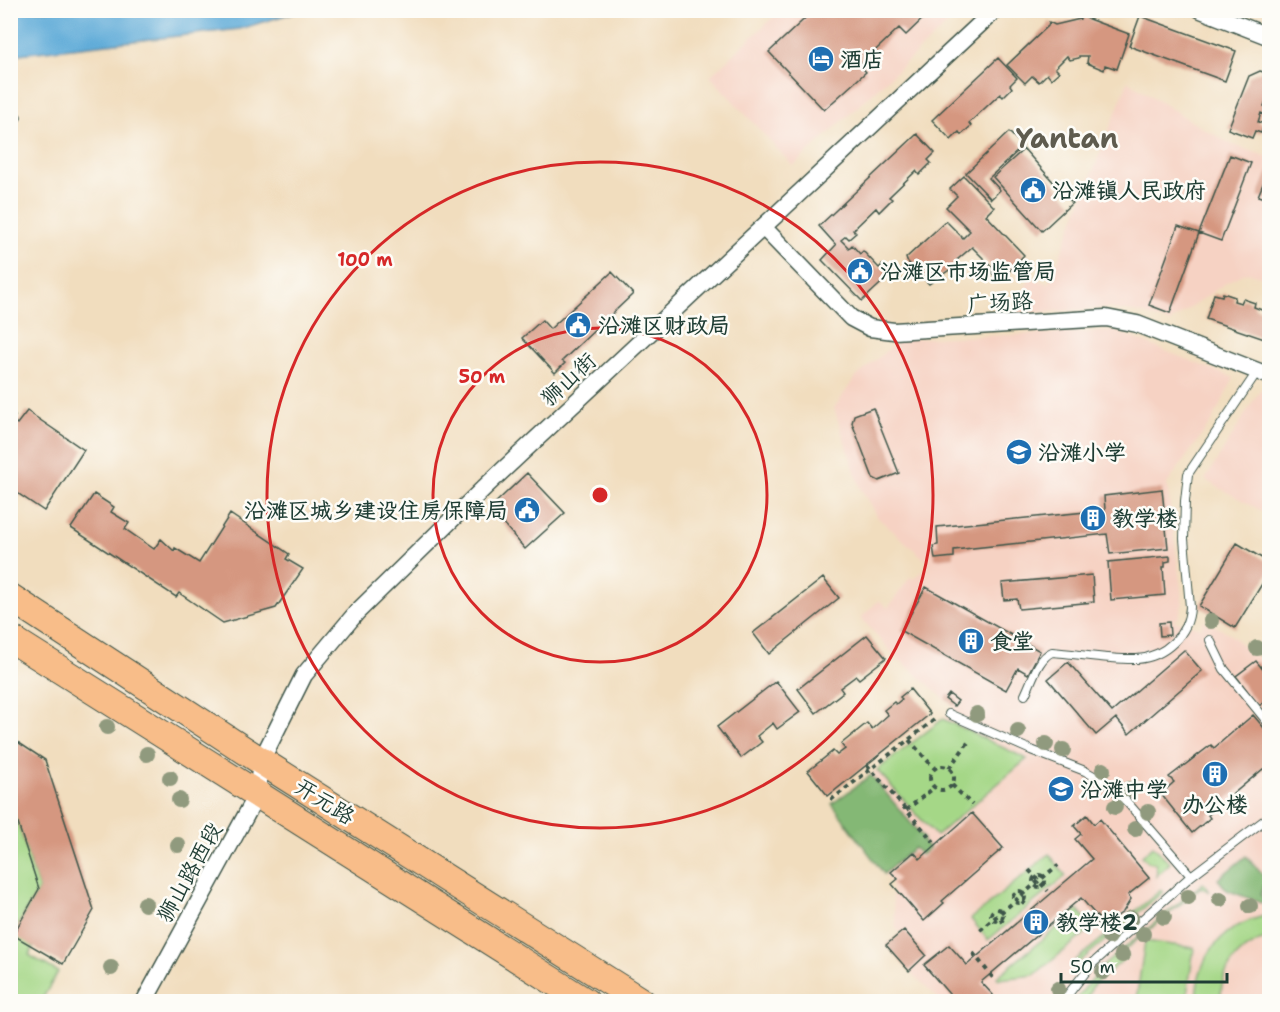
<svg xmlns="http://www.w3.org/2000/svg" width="1280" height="1012" font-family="'Shantell Sans','LXGW WenKai TC',sans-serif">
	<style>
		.built { fill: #f6d2c3 }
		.green { fill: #a5d787; stroke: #628a5e; stroke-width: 1.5 }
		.forest { fill: #84b874; stroke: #527a54; stroke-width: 1.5 }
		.water { fill: #5fabd8; stroke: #3f7486; stroke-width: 1.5 }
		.building { fill: #d59780 }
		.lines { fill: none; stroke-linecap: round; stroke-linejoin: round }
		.service-casing { stroke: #3e5549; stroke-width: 10 }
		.minor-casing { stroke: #3e5549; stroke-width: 19 }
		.primary-casing { stroke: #3e5549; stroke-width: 29 }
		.path { stroke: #3e5549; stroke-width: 4; stroke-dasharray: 4.5 4.5; stroke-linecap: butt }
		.service { stroke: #fff; stroke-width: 8 }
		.minor { stroke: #fff; stroke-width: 16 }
		.primary { stroke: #f8bd89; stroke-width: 27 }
		.tree { fill: #909a7e }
		.ring { fill: none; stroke: #d62828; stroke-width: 3 }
		.labels { text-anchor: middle; stroke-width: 5; stroke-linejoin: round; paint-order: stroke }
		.poi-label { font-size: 22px; font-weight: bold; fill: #1f3d34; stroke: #fdfcf7; text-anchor: start }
		.street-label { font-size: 22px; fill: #1f3d34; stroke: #fdfcf7 }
		.district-label { font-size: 28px; font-weight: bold; fill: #5f5c4f; stroke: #fdfcf7 }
		.centre { fill: #d62828; stroke: #fdfcf7; stroke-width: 3 }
		.ring-label { font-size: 18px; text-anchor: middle; font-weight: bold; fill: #d62828; stroke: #fdfcf7; stroke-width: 5; stroke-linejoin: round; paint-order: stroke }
	</style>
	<rect width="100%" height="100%" fill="#fdfcf7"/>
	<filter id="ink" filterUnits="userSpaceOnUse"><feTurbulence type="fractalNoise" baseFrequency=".0167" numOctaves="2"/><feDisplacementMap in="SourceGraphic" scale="12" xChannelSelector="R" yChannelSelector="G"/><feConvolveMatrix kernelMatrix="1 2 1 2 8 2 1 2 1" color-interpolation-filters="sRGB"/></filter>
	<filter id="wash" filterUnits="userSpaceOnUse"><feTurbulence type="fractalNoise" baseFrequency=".008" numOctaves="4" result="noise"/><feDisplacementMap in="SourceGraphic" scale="24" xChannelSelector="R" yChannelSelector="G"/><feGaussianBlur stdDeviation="1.35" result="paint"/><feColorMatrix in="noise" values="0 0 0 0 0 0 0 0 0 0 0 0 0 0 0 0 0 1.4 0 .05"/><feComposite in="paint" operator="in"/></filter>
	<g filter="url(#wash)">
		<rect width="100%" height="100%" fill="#f1ddbe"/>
		<!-- built -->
		<path class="built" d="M780,11H962L793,166L710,76Z
			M1128,81L1197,125L1233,145L1269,157V279L1247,272L1227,282L1169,323L1144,314L1108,308L1014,314L1030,277L1049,284Z
			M1115,331L1234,378L1212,421L1167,484L1183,603L1178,619L1171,620L1202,628V620L1227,632L1269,667V1001H941L909,971L886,945L901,933L896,929L891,883L832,804L939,723L949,714L954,707L893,654L861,618L879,600L888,608L910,577L914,579L929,563L878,518L860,487L834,408L855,378L900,339Z
			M1260,390L1269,393V515L1205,480Z"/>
		<!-- green -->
		<path class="green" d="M943,719L1027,759L936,836L877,770Z
			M10,793L16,796L11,802L39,889L13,934L34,946L29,955L58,972L41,1001H11Z
			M1153,846L1170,863L1156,876L1157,871L1155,863L1148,862L1142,856Z
			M1049,854L1066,876L988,940L971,919Z
			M1203,883L1210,892L1201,887L1124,951L1128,956L1093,985L1086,1001H1074L1105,964Z
			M1161,890L1163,892L1077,964L1075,961Z
			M1078,910L1093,927L1034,975L999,979L997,977Z
			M1269,915V938C1240,945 1219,970 1221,1001H1196C1197,954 1224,924 1269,915Z
			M1145,941L1194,948L1186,1001H1136Z"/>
		<!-- forest -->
		<path class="forest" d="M871,775L924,839L922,841L929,848L921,855L914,848L884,874L832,804Z
			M1246,856L1269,882V889L1263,887L1261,896L1267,900L1261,903L1227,890L1218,879Z"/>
		<!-- water -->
		<path class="water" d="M10,11L11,10L299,11L240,29L11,55Z"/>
		<g id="blocks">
			<!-- building -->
			<path class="building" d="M814,10H932L906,35L899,28L860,65L866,72L824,110L769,52Z
				M1083,15L1086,18L1129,34L1117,69L1105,65L1104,70L1087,63L1088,56H1079V58L1070,60L1067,56L1055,68L1059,72L1051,79L1047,74L1039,82L1032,76L1025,83L1007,65L1048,26L1049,22L1055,25L1080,19Z
				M1140,16L1236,51L1225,81L1129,46Z
				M998,58L1017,78L1010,85L1012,88L1003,97L1000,94L969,123L971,126L961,135L959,132L951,140L932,120Z
				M1260,71L1270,74V96H1268L1264,106L1270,108V111L1268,116L1261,113L1258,122L1265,124L1261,133L1255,131L1252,138L1228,129L1249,76Z
				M1009,132L1023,146L989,178L1000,190L991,199L966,173Z
				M917,134L935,153L928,160L931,163L919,175L916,171L889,197L892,199L879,212L876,208L853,230L856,233L849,239L846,236L841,240L849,248L852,245L860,254L863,251L879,268L882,265L891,274L862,301L822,260L836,245L819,226Z
				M1024,149L1072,203L1042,231L993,177Z
				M1230,155L1251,163L1221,241L1199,233L1170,313L1149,305L1178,226L1199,233Z
				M1270,167V200L1258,196Z
				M964,176L994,207L986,215L1024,255L1003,278L997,279L992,273L993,268L972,247L957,260L955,266L929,284L907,261L906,258L946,221L963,238L970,231L946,207L957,196L950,189Z
				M612,272L633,294L562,361L565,363L555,373L522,338L542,320L550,329Z
				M1223,293L1235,297L1234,301L1241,303L1243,299L1255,303L1254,307L1267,312L1270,306V341L1206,319L1214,294L1222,296Z
				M873,408L899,473L879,481L873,478L852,423L854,415Z
				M27,411L84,450L44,511L10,488V413L15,416L11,419L17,424Z
				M527,473L565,513L525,549L490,508Z
				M1162,489L1168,548L1110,554L1107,534L954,550V557L935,559L933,546L938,545L937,527L1105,510L1104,496Z
				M94,494L114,507L111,512L129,523L125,529L154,549L161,539L174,551L175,548L199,563L230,514L289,554L286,559L303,569L276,608L223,623L179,593L176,597L71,528Z
				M1237,543L1270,563V571L1235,628L1199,606Z
				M1170,556V561L1165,562V567H1163L1165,595L1111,600L1108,562Z
				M1092,575L1094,602L1019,609L1017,599L1004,600L1002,583Z
				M823,578L839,598L769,654L753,633Z
				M926,587L1040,651L1028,674L1018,668L1006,690L901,631Z
				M1169,622L1170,635L1160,636L1159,623Z
				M867,635L886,658L859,679L856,676L840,688L843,692L816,713L798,689Z
				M1184,650L1202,671L1129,734L1116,718L1096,735L1048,679L1068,662L1112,712Z
				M1256,661L1270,678V698L1259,706L1236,676Z
				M776,681L800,712L777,729L773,723L757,736L762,742L741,758L717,727Z
				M910,689L930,714L828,796L808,771L833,751L837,755L845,749L841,744L867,723L872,729L888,715L884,710L894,702L896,704L902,699L900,697Z
				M949,694L958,701L954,706L945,699Z
				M1253,715L1270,735V768L1266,771L1263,769L1208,815L1210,818L1192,833L1161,794L1174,782L1169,777L1211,745L1214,748Z
				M10,737L45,760L94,910L63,964L13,935L39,889L11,802L16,796L10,793Z
				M972,813L1003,848L942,901L944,903L924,921L892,884L898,879L891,872L914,852L920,859Z
				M1087,815L1094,824L1100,819L1149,878L1128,895L1131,899L1123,912L1104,925L1100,926L1096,922L1099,919L1081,898L981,982L993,995L990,1002H956L924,965L949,945L967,965L1092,859L1075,839L1081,834L1074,826Z
				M904,930L926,955L909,971L886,945Z"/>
		</g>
	</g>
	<g filter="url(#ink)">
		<use href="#blocks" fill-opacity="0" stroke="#3e5549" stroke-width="1.5"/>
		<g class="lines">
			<defs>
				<path id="service" d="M10,127L17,117
					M1210,640L1224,669L1270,725
					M1025,695C1032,681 1038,658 1052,652C1079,654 1111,660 1137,659C1165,657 1189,634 1190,607L1184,539L1185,501L1188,474L1257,372
					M949,714L1031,750L1085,771L1108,784L1127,802L1191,876
					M1062,1002L1092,964L1191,876L1270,816"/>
				<path id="minor" d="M1201,10L1270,37
					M764,228L851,318L870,328L894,331L1106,318L1137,324L1270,376
					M144,1002L257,795L261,761L304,675L357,612L486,486L995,10"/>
				<path id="primary" d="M10,597L261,761L642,1002
					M10,638L586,1002"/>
			</defs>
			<!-- service casing -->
			<use href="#service" class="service-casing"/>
			<!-- minor casing -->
			<use href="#minor" class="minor-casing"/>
			<!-- primary casing -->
			<use href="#primary" class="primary-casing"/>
			<!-- path -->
			<path class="path" d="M909,740L935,769
				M867,765L934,842
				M930 778a12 12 0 1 1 24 0a12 12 0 1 1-24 0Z
				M949,768L970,740
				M952,785L972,805
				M831,800L934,720
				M906,810L935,787
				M1029,870L1048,891
				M1033 881a6 6 0 1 1 12 0a6 6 0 1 1-12 0Z
				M1013 897a6 6 0 1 1 12 0a6 6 0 1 1-12 0Z
				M1022,901L1028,907
				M991 915a6 6 0 1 1 12 0a6 6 0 1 1-12 0Z
				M1000,919L1006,925
				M980,930L1058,865
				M973,953L994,979"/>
			<!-- service -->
			<use href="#service" class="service"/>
			<!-- minor -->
			<use href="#minor" class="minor"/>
			<!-- primary -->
			<use href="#primary" class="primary"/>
		</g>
		<!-- trees -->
		<g class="tree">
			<circle cx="1211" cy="621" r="8"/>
			<circle cx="1257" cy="648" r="8"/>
			<circle cx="977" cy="714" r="8"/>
			<circle cx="107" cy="727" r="8"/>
			<circle cx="1018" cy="731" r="8"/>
			<circle cx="1046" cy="744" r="8"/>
			<circle cx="1063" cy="750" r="8"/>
			<circle cx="147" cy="754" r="8"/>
			<circle cx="1103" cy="770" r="8"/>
			<circle cx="170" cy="778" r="8"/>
			<circle cx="1129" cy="789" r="8"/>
			<circle cx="179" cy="800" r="8"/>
			<circle cx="1115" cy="807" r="8"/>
			<circle cx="1148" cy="812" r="8"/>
			<circle cx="1135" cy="829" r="8"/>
			<circle cx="178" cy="845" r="8"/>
			<circle cx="1188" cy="897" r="8"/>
			<circle cx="1220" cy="899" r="8"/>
			<circle cx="145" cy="904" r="8"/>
			<circle cx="1250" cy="906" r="8"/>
			<circle cx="1164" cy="917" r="8"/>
			<circle cx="1131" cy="918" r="8"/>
			<circle cx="1143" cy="934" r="8"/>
			<circle cx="1109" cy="937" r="8"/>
			<circle cx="1122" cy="955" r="8"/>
			<circle cx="111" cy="968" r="8"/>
			<circle cx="1103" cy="972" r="8"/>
			<circle cx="1058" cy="989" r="8"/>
		</g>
	</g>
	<!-- distance rings -->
	<g class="ring">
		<circle cx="600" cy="495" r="167"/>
		<circle cx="600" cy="495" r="333"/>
	</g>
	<!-- icons -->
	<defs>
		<symbol id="hotel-disc" viewBox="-11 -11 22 22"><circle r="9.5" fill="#1f6fb2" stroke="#fdfcf7"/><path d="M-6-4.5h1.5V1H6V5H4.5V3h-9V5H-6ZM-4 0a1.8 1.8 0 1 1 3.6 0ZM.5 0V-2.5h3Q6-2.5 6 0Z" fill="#fff"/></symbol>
		<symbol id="civic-disc" viewBox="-11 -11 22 22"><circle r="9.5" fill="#1f6fb2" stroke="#fdfcf7"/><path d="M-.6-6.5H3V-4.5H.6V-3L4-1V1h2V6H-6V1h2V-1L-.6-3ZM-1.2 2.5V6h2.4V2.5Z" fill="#fff"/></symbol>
		<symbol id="school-disc" viewBox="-11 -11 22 22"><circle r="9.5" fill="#1f6fb2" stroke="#fdfcf7"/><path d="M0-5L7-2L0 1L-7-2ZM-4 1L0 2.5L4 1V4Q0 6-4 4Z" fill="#fff"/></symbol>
		<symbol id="building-disc" viewBox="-11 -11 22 22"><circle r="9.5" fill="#1f6fb2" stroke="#fdfcf7"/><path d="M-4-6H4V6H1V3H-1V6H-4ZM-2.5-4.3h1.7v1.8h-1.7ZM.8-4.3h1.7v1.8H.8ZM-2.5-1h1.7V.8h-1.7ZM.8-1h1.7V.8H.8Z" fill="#fff"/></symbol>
	</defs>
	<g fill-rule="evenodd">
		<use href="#hotel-disc" x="806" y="44" width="30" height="30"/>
		<use href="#civic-disc" x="1018" y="175" width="30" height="30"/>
		<use href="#civic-disc" x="845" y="256" width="30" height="30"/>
		<use href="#civic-disc" x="563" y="310" width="30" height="30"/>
		<use href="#school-disc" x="1004" y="437" width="30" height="30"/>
		<use href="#civic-disc" x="512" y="495" width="30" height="30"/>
		<use href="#building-disc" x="1078" y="503" width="30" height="30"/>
		<use href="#building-disc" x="956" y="626" width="30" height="30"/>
		<use href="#building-disc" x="1200" y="759" width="30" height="30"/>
		<use href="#school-disc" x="1046" y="774" width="30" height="30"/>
		<use href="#building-disc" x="1021" y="907" width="30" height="30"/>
	</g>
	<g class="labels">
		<!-- poi labels -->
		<g class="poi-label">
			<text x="840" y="67">酒店</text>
			<text x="1052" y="198">沿滩镇人民政府</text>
			<text x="880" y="279">沿滩区市场监管局</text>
			<text x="598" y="333">沿滩区财政局</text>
			<text x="1038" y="460">沿滩小学</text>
			<text x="508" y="518" text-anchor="end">沿滩区城乡建设住房保障局</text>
			<text x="1112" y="526">教学楼</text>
			<text x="990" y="649">食堂</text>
			<text x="1080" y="797">沿滩中学</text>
			<text x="1215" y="812" text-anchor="middle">办公楼</text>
			<text x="1056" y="930">教学楼2</text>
		</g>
		<!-- street labels -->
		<g class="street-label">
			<text transform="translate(1000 302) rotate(-4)" y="8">广场路</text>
			<text transform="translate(568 379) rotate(-43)" y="8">狮山街</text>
			<text transform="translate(325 801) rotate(32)" y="8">开元路</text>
			<text transform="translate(189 872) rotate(-61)" y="8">狮山路西段</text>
		</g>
		<!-- district labels -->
		<g class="district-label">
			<text x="1067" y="148">Yantan</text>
		</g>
	</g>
	<circle cx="600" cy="495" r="9" class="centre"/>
	<g class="ring-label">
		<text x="365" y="266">100 m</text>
		<text x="482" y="383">50 m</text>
	</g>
	<!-- margin -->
	<rect width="1280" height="1012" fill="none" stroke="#fdfcf7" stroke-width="36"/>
	<!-- scale -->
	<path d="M1061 973v9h166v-9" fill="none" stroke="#1f3d34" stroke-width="3"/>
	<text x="1070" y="973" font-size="18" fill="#1f3d34" stroke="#fdfcf7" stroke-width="4.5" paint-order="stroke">50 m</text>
</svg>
